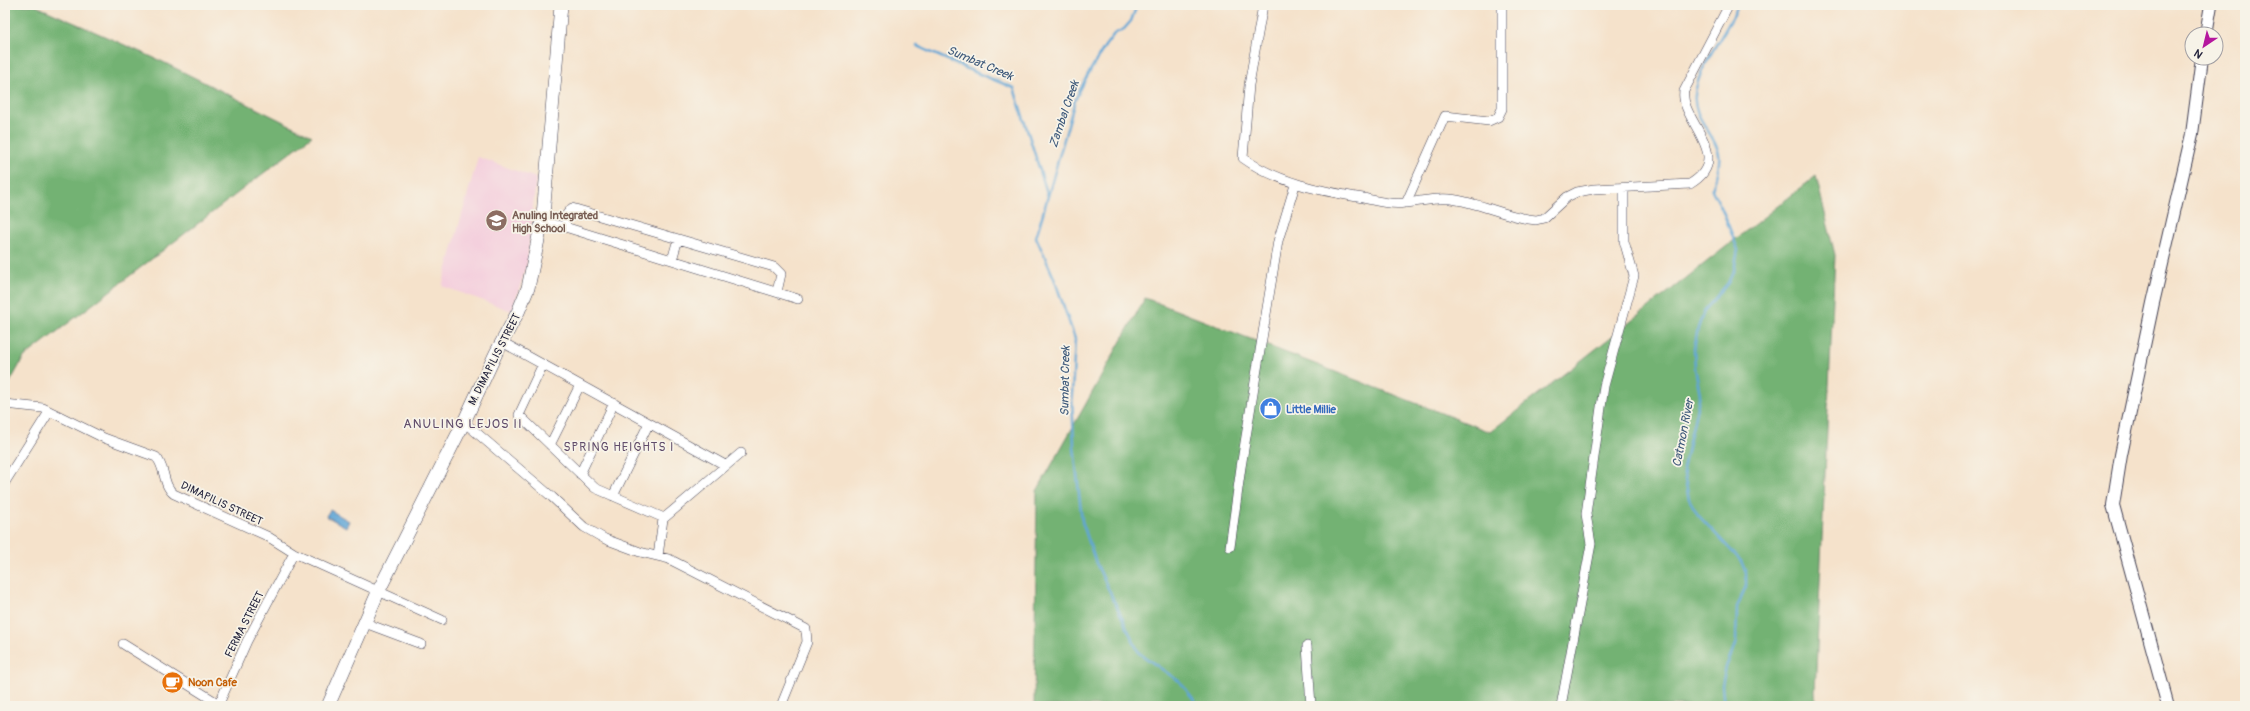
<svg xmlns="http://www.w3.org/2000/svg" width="2250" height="711" font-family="Pangolin,sans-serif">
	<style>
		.built { fill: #f4cfdd }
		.forest { fill: #73b273; stroke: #4a6a57 }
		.water { fill: #60a6d6; stroke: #416488 }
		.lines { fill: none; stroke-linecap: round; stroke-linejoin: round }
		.stream { stroke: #60a6d6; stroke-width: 2.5 }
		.minor-casing { stroke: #423f51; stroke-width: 10 }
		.tertiary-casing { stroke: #423f51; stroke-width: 14 }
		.secondary-casing { stroke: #423f51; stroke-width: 14 }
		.minor { stroke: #fff; stroke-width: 9 }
		.tertiary { stroke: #fff; stroke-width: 12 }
		.secondary { stroke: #fff; stroke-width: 13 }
		.labels { text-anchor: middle; stroke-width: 3.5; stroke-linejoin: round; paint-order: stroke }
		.education-label { font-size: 11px; font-weight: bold; fill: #785e54; stroke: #f7f3e8; text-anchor: start }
		.street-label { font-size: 11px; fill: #22223b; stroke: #f7f3e8 }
		.shop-label { font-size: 11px; font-weight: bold; fill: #366cbe; stroke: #f7f3e8; text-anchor: start }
		.food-label { font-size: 11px; font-weight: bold; fill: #c56008; stroke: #f7f3e8; text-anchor: start }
		.water-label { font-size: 12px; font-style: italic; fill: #3b5779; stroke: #f7f3e8 }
		.neighbourhood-label { font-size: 12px; letter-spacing: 1px; fill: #614d6b; stroke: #f7f3e8 }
		.quarter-label { font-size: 13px; letter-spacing: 1px; fill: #614d6b; stroke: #f7f3e8 }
	</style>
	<rect width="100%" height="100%" fill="#f7f3e8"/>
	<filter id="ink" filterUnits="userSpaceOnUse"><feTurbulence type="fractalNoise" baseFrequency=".025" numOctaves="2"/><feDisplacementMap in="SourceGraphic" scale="8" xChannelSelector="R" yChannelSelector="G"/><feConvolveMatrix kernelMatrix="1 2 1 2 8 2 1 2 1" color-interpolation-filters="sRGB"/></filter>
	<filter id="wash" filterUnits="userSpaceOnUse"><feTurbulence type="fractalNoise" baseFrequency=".012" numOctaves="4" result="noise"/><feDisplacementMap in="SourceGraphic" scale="16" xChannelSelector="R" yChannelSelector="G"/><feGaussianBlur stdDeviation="0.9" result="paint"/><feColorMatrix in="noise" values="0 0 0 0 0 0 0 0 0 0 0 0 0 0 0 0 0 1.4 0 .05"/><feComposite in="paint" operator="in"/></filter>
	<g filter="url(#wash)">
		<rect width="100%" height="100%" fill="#f5e2cb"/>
		<!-- built -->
		<path class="built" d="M478,157L536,178L527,264L512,311L442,286Z"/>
		<!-- forest -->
		<path class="forest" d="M5,5H34L161,61L312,136L24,357L5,391Z
			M1816,176L1835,255L1815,692L1816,706H1034L1037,491L1145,298L1490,432Z"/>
		<!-- water -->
		<path class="water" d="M330,510L349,521L346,527L326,516Z"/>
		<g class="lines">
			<!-- stream -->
			<path class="stream" d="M917,46L972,71L1014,88L1048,196L1036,237L1054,278L1075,339L1072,394L1074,447L1082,521L1096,563L1139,653L1180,682L1199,706
				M1048,196L1075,100L1087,76L1105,46L1114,34L1124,29L1131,21L1137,5
				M1724,706L1722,685L1726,667L1736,642L1737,607L1746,586V573L1741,561L1698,515L1689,499L1683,469L1700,394L1695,368L1694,349L1698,328L1704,311L1728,283L1734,270L1738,250L1722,209L1712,190C1715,179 1721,165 1719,154C1715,134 1692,117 1695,95C1698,66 1725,35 1737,8L1735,5"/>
		</g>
	</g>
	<g filter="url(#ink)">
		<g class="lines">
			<defs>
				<path id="minor" d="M1263,5L1249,85L1243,158C1278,183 1321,191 1363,198C1377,201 1391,205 1405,203C1421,202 1434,197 1450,199C1480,202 1507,218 1536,220L1544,218L1567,197L1577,192L1594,189L1690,184C1736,157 1679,120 1684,91L1729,5
					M1406,203L1445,116L1489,121L1498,117L1502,109V5
					M542,222L565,227L798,299
					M565,227L567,214L572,208L774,267L781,274L777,292
					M672,260L678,239
					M502,342L725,465
					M543,364L519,415L595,488L664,518
					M5,404L43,408L104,438L156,457C166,467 162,485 174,494L267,536L294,553L442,620
					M464,422L552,497L584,527L605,539L640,552L669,559L806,629L807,642L781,706
					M550,445L580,385
					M580,474L614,403
					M5,482L49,412
					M613,496L649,423
					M1230,547L1241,467L1278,241L1295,185
					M658,556L663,519L741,453
					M365,623L421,644
					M123,644L219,704
					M1307,646L1311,706
					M218,706L247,641L294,553
					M1561,706L1591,544L1586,514L1604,386L1634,276L1624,241V188"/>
				<path id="tertiary" d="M2206,34L2211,5
					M2168,706L2113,505L2121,455L2153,303L2192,134L2202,58"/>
				<path id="secondary" d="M328,706L379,590L464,422L496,353L518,312L528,288L543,216L561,5"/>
			</defs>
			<!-- minor casing -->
			<use href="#minor" class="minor-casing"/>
			<!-- tertiary casing -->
			<use href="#tertiary" class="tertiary-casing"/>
			<!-- secondary casing -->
			<use href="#secondary" class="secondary-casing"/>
			<!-- minor -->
			<use href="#minor" class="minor"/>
			<!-- tertiary -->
			<use href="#tertiary" class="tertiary"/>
			<!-- secondary -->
			<use href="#secondary" class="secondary"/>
		</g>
	</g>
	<!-- icons -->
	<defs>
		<symbol id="school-disc" viewBox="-11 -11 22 22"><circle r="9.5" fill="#8d6e63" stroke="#f7f3e8"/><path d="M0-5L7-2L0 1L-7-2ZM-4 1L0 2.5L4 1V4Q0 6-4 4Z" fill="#fff"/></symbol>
		<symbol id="shop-disc" viewBox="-11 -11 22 22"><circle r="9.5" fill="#3f7fe0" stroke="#f7f3e8"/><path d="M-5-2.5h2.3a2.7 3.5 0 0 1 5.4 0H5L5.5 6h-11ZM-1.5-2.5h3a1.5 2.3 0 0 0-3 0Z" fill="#fff"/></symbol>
		<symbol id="cafe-disc" viewBox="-11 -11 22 22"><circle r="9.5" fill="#e8710a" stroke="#f7f3e8"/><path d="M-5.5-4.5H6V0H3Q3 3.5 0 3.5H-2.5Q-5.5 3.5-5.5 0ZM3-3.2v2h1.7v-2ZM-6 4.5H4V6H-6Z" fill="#fff"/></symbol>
	</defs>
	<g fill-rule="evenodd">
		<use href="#school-disc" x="484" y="208" width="25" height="25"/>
		<use href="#shop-disc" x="1258" y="396" width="25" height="25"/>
		<use href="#cafe-disc" x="160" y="670" width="25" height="25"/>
	</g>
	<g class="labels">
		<!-- education labels -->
		<g class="education-label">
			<text x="512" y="219">Anuling Integrated<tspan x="512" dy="13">High School</tspan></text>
		</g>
		<!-- street labels -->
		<g class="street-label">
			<text transform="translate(494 359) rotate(-63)" y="4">M. DIMAPILIS STREET</text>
			<text transform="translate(222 503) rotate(25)" y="4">DIMAPILIS STREET</text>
			<text transform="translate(244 624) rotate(-63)" y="4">FERMA STREET</text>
		</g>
		<!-- shop labels -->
		<g class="shop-label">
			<text x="1286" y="413">Little Millie</text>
		</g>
		<!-- food labels -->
		<g class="food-label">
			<text x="188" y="686">Noon Cafe</text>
		</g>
		<!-- water labels -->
		<g class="water-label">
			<text transform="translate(980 63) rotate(23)" y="4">Sumbat Creek</text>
			<text transform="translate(1064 114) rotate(-71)" y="4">Zambal Creek</text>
			<text transform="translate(1065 381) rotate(-89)" y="4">Sumbat Creek</text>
			<text transform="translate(1683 433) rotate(-79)" y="4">Catmon River</text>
		</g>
		<!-- neighbourhood labels -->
		<g class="neighbourhood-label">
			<text x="619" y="451">SPRING HEIGHTS I</text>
		</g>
		<!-- quarter labels -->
		<g class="quarter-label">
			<text x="463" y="428">ANULING LEJOS II</text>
		</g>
	</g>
	<!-- margin -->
	<rect width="2250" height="711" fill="none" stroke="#f7f3e8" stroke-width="20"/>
	<!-- north arrow -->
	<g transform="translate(2204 46) rotate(215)"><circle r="19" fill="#f7f3e8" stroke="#a29fa3"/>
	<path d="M0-3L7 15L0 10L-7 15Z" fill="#b5179e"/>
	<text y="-6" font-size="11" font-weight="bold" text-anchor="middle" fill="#22223b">N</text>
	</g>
</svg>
